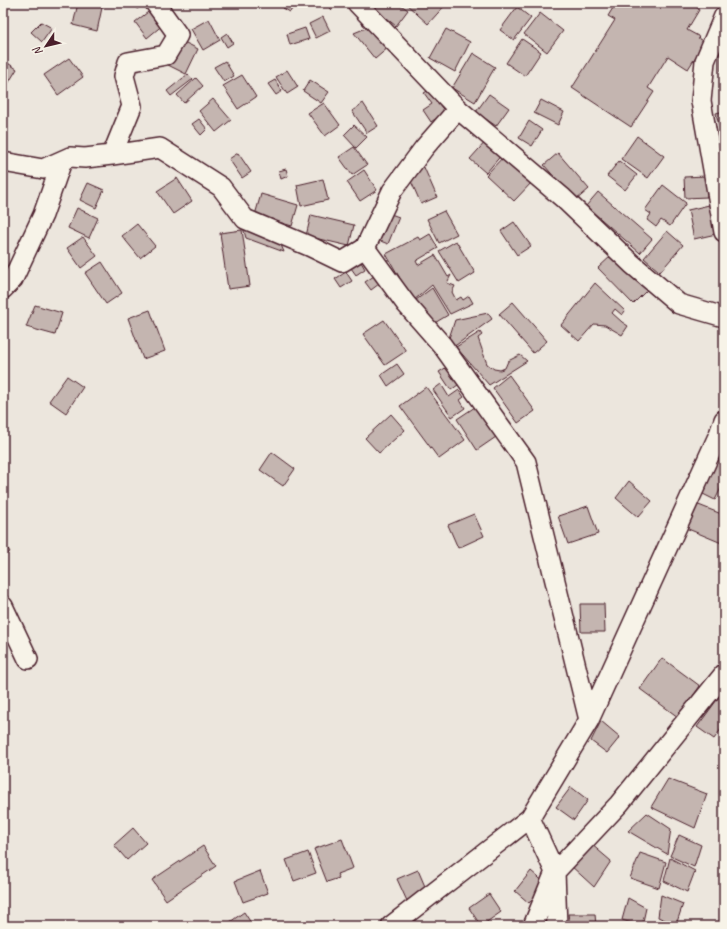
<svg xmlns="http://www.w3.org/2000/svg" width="727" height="929" font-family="Caveat,sans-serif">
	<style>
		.building { fill: #c4b5b0; stroke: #4a1f2b }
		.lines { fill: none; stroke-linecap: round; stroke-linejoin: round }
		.street-casing { stroke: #4a1f2b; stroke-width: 22 }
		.street { stroke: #f7f3e8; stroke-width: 19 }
	</style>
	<rect width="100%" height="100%" fill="#ece6dd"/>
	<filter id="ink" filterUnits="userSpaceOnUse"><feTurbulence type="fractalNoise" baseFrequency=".025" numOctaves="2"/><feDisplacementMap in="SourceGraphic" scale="8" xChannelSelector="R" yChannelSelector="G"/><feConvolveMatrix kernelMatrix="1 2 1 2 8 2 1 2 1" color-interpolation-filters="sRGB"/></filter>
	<g filter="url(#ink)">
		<!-- building -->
		<path class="building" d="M78,3H103L97,31L73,25Z
			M133,3H145L137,9Z
			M286,3H296L290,12L283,8Z
			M326,3H339L332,10Z
			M379,3H398L408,10L396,26L372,7Z
			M405,3H447L428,24Z
			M616,3H694L699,10L687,30L698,36L699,39L705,42L688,69L668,56L648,88L654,92L631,127L572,88L615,20L608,16Z
			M517,7L531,18L514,40L500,30Z
			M152,9L164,24L147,38L135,22Z
			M540,13L563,31L547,52L524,34Z
			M323,17L330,31L316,38L309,24Z
			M209,19L220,40L203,50L191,29Z
			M41,22L52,28L42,42L31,32Z
			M371,26L389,47L375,59L354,33Z
			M305,28L309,39L290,45L287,34Z
			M446,29L470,42L455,72L430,58Z
			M227,33L233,43L227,47L221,37Z
			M522,39L541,52L525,76L506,63Z
			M180,40L198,49L186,74L168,65Z
			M721,49L724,50V71H721Z
			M473,53L495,67L475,102L452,88Z
			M69,58L83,77L58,95L44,75Z
			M3,60L17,69L6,87L3,85Z
			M225,61L234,76L224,82L214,67Z
			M287,70L298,87L287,94L276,77Z
			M188,74L193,79L171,96L167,91Z
			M242,75L256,97L238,109L223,86Z
			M196,78L203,86L184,103L177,95Z
			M275,80L282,91L276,95L268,84Z
			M310,80L329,92L321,103L303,91Z
			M429,90L445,112L431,122L423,110L432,104L424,93Z
			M489,94L509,108L496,126L476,112Z
			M213,99L231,120L216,132L199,111Z
			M541,100L564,112L558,125L534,113Z
			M324,103L340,125L325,136L308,113Z
			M363,103L378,126L367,133L352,111Z
			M724,111V139H722L716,113Z
			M199,119L207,129L201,135L192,124Z
			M529,121L542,130L532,146L519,138Z
			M354,125L367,137L356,148L344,135Z
			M637,136L664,156L648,178L621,159Z
			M487,140L503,153L486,173L470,159Z
			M354,147L367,165L352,175L339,157Z
			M238,153L251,172L242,178L229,159Z
			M558,153L589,189L575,201L544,165Z
			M505,155L533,181L514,201L486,175Z
			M619,161L637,175L625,190L607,176Z
			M423,165L437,197L421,204L407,172Z
			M286,169L288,176L281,179L279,171Z
			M364,170L377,190L360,201L347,182Z
			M706,176L707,197L685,198L684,177Z
			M177,178L192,201L173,214L157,191Z
			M323,179L328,200L301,206L297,185Z
			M88,183L104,190L96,208L80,200Z
			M663,185L686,203L670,226L661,220L656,227L647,220L651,214L645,210Z
			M598,192L652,239L640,253L586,206Z
			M261,194L298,205L292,226L255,215Z
			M709,205L716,234L694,239L688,210Z
			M77,208L98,218L89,238L68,228Z
			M444,211L457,234L439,243L427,219Z
			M388,213L399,217L388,244L378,240Z
			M311,215L354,225L349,246L306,236Z
			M241,220L279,240L284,252L246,238Z
			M514,222L531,246L517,255L501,231Z
			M137,224L155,246L140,258L122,236Z
			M242,230L250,286L228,289L220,233Z
			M667,231L683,245L660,272L644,258Z
			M430,234L438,248L416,261L418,265L435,255L448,277L451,275L447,283L455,286L452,292L456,300L461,297L463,300L469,296L473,303L450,314L432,285L413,301L386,254L418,237L420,240Z
			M83,237L97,256L81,268L67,248Z
			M456,241L475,273L459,283L439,251Z
			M612,255L647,290L633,304L598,268Z
			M102,262L122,293L106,304L85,273Z
			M361,262L365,269L356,275L351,268Z
			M346,272L352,281L341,288L335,279Z
			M374,276L379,284L371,290L365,282Z
			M595,283L625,311L622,315L615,309L612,313L622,322L628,326L622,335L605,325L594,324L579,341L561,325Z
			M432,288L448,315L433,324L416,300Z
			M513,302L547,341L533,353L499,314Z
			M35,305L62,313L55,335L26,327Z
			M150,310L165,351L143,359L128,318Z
			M488,313L492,319L452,348L448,341L455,320Z
			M384,320L406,351L385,365L363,334Z
			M480,332L482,335L478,338L487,364L494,369L500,370L505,368L508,361L520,355L527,361L489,385L456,347Z
			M397,364L404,374L388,386L381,375Z
			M450,365L462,382L451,390L439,372Z
			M509,375L535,411L518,423L493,388Z
			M67,376L83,387L66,413L49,401Z
			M441,384L449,397L459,390L464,397L460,400L465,408L452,417L433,390Z
			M426,387L465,440L439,459L400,406Z
			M475,407L496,437L477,450L457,419Z
			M391,414L405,430L379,453L365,438Z
			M272,452L295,469L283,486L260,470Z
			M715,454L724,459V482L715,500L697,491Z
			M629,481L652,501L638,517L616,498Z
			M691,502L724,515V544L681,526Z
			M588,506L598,534L568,544L558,516Z
			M474,514L484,536L458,548L448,525Z
			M3,541L10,552L3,557Z
			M580,604H604L605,632H581Z
			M662,658L700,686L678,717L640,689Z
			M722,693L724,694V725L714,739L697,727Z
			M601,721L620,737L607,753L591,741Z
			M668,779L707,794L695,828L651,807Z
			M571,787L588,800L574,820L556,807Z
			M647,813L671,829L667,854L628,831Z
			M133,828L146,843L127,860L114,845Z
			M679,835L701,845L694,867L670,856Z
			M342,839L353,868L337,874L339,878L327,882L314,849Z
			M591,844L611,861L594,887L570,865Z
			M203,846L216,866L166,900L152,880Z
			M308,852L316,873L294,881L286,860Z
			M640,853L666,862L659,888L630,878Z
			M670,858L695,871L687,892L664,881Z
			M418,870L427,891L407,901L397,879Z
			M260,871L268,893L243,902L235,881Z
			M531,871L546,884L529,903L515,891Z
			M489,894L501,912L481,926L469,908Z
			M661,895L683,904L676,925L658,917Z
			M628,898L646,908L642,926L622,920Z
			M244,912L253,926H223L230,922Z
			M568,914H595L596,926H570Z
			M455,922L458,926H449Z"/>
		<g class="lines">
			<defs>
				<path id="street" d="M357,3L458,109L563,198L632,264L679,304L724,317
					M724,16L705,61L701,101L724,232
					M112,155L132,106L124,76L128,62L166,55L178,35L155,3
					M3,162L43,169L70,157L85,158L112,155L160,148L221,187L245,219L309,246L342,262L365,248L392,191L424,148L458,109
					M365,248L406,304L442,345L526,462L589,720
					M3,289L13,279L43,215L62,161
					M3,606L28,659
					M391,926L530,818
					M533,926L555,872L619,804L724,674
					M557,926L555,872L530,818L589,720L719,434L724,420"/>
			</defs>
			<!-- street casing -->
			<use href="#street" class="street-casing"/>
			<!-- street -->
			<use href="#street" class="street"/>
		</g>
	</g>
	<!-- margin -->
	<rect width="727" height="929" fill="none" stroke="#f7f3e8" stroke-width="16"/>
	<rect x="8" y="8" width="711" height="913" fill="none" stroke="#4a1f2b" stroke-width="1.5" filter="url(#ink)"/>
	<!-- north arrow -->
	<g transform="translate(46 46) rotate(235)" stroke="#f7f3e8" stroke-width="3" paint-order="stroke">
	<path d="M0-3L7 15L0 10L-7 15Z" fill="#4a1f2b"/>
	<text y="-6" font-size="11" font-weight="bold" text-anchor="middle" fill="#4a1f2b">N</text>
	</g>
</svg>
